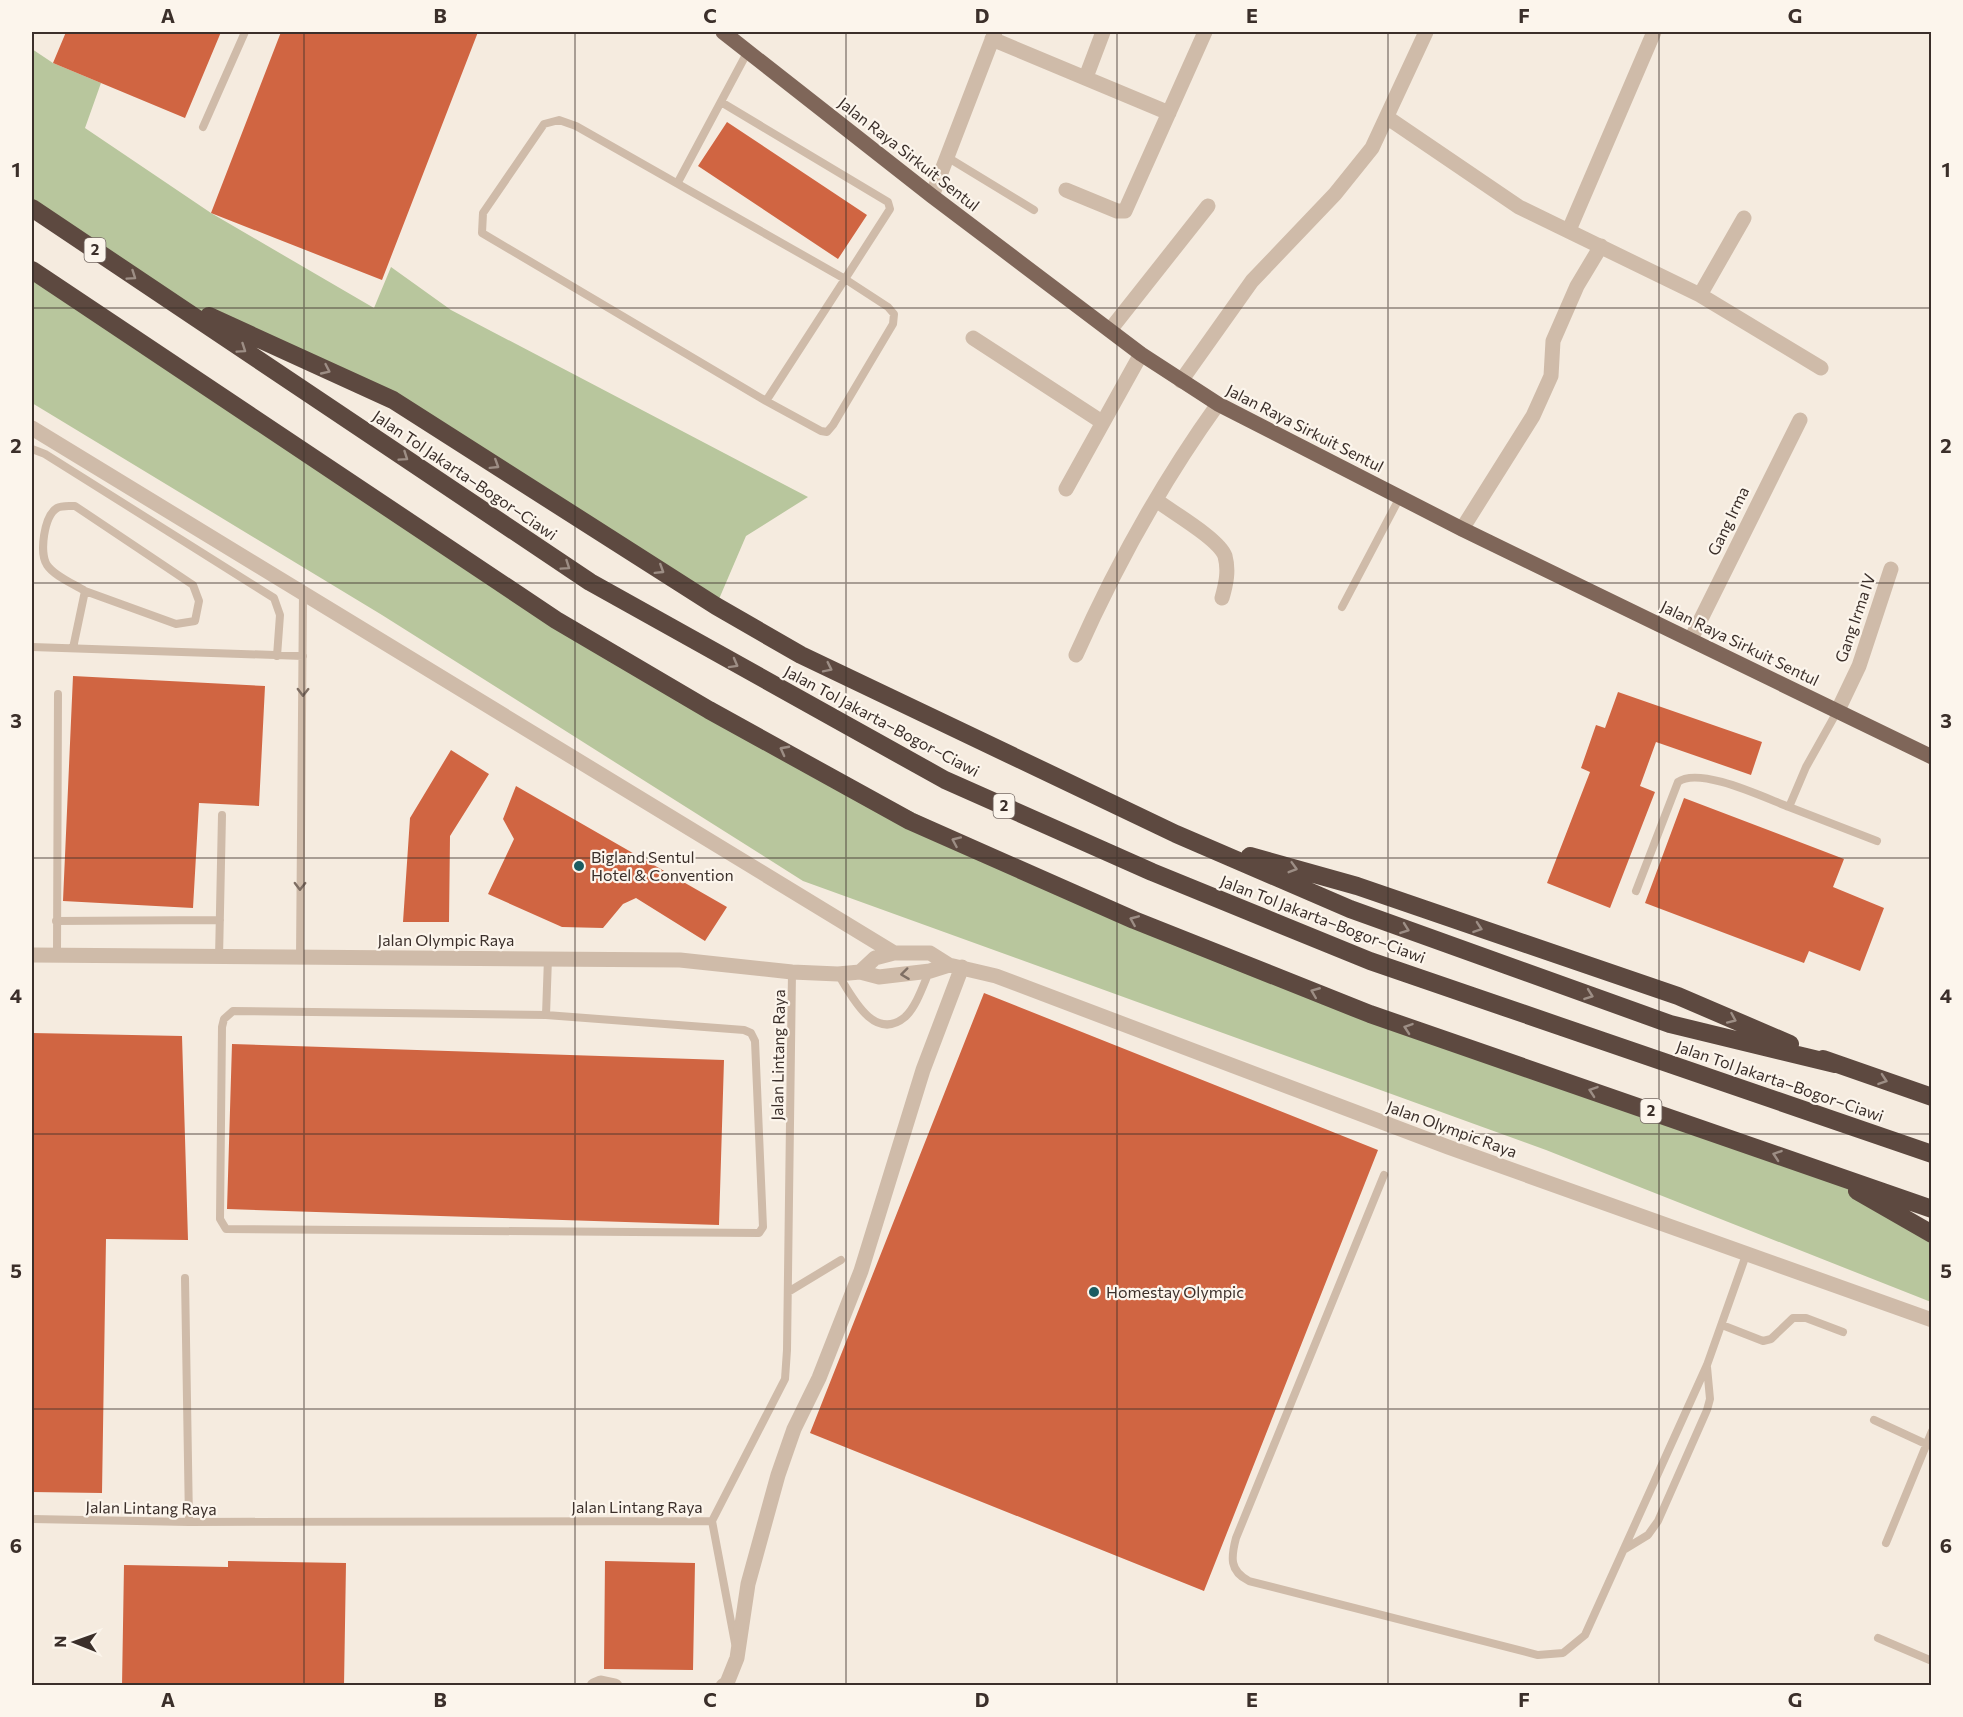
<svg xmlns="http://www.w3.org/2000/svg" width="1963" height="1717" font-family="Commissioner,sans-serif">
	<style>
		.green { fill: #b8c69d }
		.building { fill: #d06542 }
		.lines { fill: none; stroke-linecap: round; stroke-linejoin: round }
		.lane { stroke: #cfbba9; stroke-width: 8 }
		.street { stroke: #cfbba9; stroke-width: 15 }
		.primary { stroke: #7f6659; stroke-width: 15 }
		.highway { stroke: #5d4940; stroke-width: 18 }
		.oneway { stroke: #9d8e85 }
		.oneway2 { stroke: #7e6e63 }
		.grid { fill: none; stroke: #3b2f2a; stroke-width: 1.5; stroke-opacity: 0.55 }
		.poi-dot { fill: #1b5c61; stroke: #fcf5ec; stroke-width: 2 }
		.labels { text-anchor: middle; stroke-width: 4.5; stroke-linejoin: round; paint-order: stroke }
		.shield { fill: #fcf5ec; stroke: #756a64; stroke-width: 1.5 }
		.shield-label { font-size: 15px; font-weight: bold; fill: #3b2f2a }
		.street-label { font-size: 16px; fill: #3b2f2a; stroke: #fcf5ec }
		.poi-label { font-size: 16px; fill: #3b2f2a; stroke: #fcf5ec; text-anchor: start }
		.neatline { fill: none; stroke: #3b2f2a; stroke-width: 2 }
		.grid-label { font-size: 20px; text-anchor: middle; font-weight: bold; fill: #3b2f2a }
	</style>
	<rect width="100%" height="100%" fill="#f5ebdf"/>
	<!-- green -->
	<path class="green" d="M32,49L53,63L101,83L85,128L211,213L374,308L391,267L451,310L808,497L746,536L716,606L393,400L158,293L32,208Z
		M32,270L556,620L791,753L1134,920L1818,1169L1931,1234V1302L1546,1150L803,881L382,615L32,403Z"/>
	<!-- building -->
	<path class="building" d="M66,32H221L185,118L53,63Z
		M281,32H478L382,280L211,213Z
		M727,122L867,215L838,259L698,166Z
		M73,676L265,686L259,806L199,803L193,908L63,901Z
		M1618,692L1762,742L1751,775L1656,742L1640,786L1655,792L1610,908L1547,883L1590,772L1581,768L1596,725L1605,728Z
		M451,750L489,774L450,836L449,922H403L410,818Z
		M516,786L727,907L705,941L636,898L623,904L603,928L562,927L488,894L514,839L503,819Z
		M1684,798L1844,859L1833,887L1884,908L1860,971L1809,951L1804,963L1645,903Z
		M984,993L1378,1150L1204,1591L810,1433Z
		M32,1033L182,1036L188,1240L106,1239L102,1493L32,1492Z
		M232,1044L724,1060L719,1225L227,1209Z
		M228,1561L346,1563L344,1686H122L124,1565L228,1567Z
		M605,1561L695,1563L693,1670L604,1669Z"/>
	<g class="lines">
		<!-- lane -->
		<path class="lane" d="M721,102L888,202L890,209L845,279L888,307L894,314L893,324L833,425L827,432L821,431L766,401
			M559,120L576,126L845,279L766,401L482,233L483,213L544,124Z
			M203,127L245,32
			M947,157L1034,210
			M678,182L748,51
			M32,449L45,454L274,598L280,615L277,656
			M1342,607L1400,497
			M32,647L303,656
			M73,648L85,591L176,624L195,621L199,601L193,585L75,506C69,506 62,505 57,508C44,516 39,553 47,565C54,576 74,584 85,591
			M1789,807L1877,841
			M1636,891L1678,782C1699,766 1765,798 1789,807L1806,767L1838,710
			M56,921L220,920
			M57,954L58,694
			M219,958L222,815
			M300,958L303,593
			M838,974C851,995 874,1043 905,1017C916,1007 923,986 929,972
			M233,1011L546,1015L744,1030L751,1033L755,1041L763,1227L759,1233L226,1229L220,1219L222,1027L224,1019Z
			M546,1015L548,958
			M1384,1175L1236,1538C1231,1557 1229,1571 1249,1581L1538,1655L1563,1653L1585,1635L1707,1365L1746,1255
			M185,1278L189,1522
			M788,1292L841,1260
			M1722,1325L1763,1341L1771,1339L1793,1318H1806L1843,1332
			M1874,1420L1926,1444
			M32,1519L189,1522L712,1521L785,1379L787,1350L792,972
			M712,1521L735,1643
			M1886,1543L1932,1431
			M1625,1549L1648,1535L1658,1521L1707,1410L1710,1399L1707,1367
			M1878,1638L1932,1661"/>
		<!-- street -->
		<path class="street" d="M992,39L1169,113
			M1086,77L1103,32
			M1388,118L1519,207L1700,295L1821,368
			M1066,190L1117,211H1125L1205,32
			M932,196L995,32
			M1569,230L1654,32
			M1700,295L1744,218
			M1110,330L1208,206
			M973,338L1102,422
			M1181,381L1252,281L1335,194L1372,148L1426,32
			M32,428C319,602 605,780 894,953
			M1066,489L1141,354
			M1156,500C1172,512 1219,539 1225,556C1229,571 1226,584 1222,598
			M1462,529L1533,416L1551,376L1553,341L1577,286L1601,246
			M1691,639L1800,420
			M1076,655C1115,567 1162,482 1218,404
			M1838,710L1859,666L1891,569
			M32,955L680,960L792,972L838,974L860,972L879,977L930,971L949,965
			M860,972L875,958L894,953H930L949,965L996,976L1448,1147L1932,1320
			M594,1686L601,1683L615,1686
			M723,1686L727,1683L737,1658L748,1584L778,1475L794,1429L819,1378L861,1271L923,1070L962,967"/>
		<!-- primary -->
		<path class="primary" d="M723,32L932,196L1141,354L1218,404L1462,529L1932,757"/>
		<!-- highway -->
		<path class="highway" d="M32,208L590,582L945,780L1152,872L1370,961L1932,1154
			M32,270L556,620L709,710L910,821L1134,920L1370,1014L1932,1209
			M209,316L393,400L716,606L801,655L1176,834L1350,909L1670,1024L1835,1064
			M1250,856L1357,886L1678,996L1790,1044
			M1823,1059L1932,1097
			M1857,1191L1932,1234"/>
	</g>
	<!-- one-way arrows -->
	<defs><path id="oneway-chevron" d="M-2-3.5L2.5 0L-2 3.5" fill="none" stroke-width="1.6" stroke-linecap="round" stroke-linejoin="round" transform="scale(1.5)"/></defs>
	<g class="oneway">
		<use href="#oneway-chevron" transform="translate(132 276) rotate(34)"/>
		<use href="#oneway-chevron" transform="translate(242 349) rotate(34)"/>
		<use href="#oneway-chevron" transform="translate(326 370) rotate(25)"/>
		<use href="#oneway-chevron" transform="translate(404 457) rotate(34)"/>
		<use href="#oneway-chevron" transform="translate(495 465) rotate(32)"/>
		<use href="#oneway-chevron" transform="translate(566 566) rotate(34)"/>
		<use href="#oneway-chevron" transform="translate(660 570) rotate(32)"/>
		<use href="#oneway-chevron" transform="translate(734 664) rotate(29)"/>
		<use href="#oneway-chevron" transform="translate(828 668) rotate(26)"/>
		<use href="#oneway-chevron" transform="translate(784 750) rotate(-152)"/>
		<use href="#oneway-chevron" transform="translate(956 841) rotate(-156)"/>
		<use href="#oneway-chevron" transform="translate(1293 868) rotate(16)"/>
		<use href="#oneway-chevron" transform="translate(1134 920) rotate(-157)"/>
		<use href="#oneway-chevron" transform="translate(1478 928) rotate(19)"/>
		<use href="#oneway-chevron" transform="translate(1405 929) rotate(20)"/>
		<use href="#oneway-chevron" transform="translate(1315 992) rotate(-158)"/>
		<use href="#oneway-chevron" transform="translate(1589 995) rotate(20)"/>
		<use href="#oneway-chevron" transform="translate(1732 1019) rotate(24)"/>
		<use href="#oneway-chevron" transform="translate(1408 1028) rotate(-161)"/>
		<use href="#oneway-chevron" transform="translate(1883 1080) rotate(19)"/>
		<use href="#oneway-chevron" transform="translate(1593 1091) rotate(-161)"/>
		<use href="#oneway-chevron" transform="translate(1777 1155) rotate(-161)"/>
	</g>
	<g class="oneway2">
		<use href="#oneway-chevron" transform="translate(303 692) rotate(91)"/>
		<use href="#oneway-chevron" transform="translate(300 886) rotate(91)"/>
		<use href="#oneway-chevron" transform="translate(905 974) rotate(173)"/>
	</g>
	<!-- grid -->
	<path class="grid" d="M304,32V1686M575,32V1686M846,32V1686M1117,32V1686M1388,32V1686M1659,32V1686M32,308H1932M32,583H1932M32,858H1932M32,1134H1932M32,1409H1932"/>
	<!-- markers -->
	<g class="poi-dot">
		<circle cx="579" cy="866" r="6"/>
		<circle cx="1094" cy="1292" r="6"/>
	</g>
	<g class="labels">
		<!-- shield labels -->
		<g class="shield">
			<rect x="84.5" y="238" width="21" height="24" rx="4.5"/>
			<rect x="993.5" y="794" width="21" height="24" rx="4.5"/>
			<rect x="1640.5" y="1099" width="21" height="24" rx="4.5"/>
		</g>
		<g class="shield-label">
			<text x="95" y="255">2</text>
			<text x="1004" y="811">2</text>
			<text x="1651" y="1116">2</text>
		</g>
		<!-- street labels -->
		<g class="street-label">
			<text transform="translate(909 154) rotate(38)" y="6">Jalan Raya Sirkuit Sentul</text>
			<text transform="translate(1305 428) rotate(27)" y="6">Jalan Raya Sirkuit Sentul</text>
			<text transform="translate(465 475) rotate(34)" y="6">Jalan Tol Jakarta–Bogor–Ciawi</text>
			<text transform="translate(1728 521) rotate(-64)" y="6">Gang Irma</text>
			<text transform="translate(1855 618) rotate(-71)" y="6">Gang Irma IV</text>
			<text transform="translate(1740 643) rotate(26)" y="6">Jalan Raya Sirkuit Sentul</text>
			<text transform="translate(882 721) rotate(28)" y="6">Jalan Tol Jakarta–Bogor–Ciawi</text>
			<text transform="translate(1323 919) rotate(21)" y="6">Jalan Tol Jakarta–Bogor–Ciawi</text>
			<text x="446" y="946">Jalan Olympic Raya</text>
			<text transform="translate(778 1055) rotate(-89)" y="6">Jalan Lintang Raya</text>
			<text transform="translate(1780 1081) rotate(19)" y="6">Jalan Tol Jakarta–Bogor–Ciawi</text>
			<text transform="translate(1452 1129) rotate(20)" y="6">Jalan Olympic Raya</text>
			<text x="637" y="1513">Jalan Lintang Raya</text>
			<text transform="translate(151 1508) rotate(1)" y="6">Jalan Lintang Raya</text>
		</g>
		<!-- poi labels -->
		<g class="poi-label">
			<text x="591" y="863">Bigland Sentul<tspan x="591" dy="18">Hotel &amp; Convention</tspan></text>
			<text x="1106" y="1298">Homestay Olympic</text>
		</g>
	</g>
	<!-- border -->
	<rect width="1963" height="1717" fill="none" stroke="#fcf5ec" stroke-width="66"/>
	<!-- north arrow -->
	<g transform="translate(75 1642) rotate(271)" stroke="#fcf5ec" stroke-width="4.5" paint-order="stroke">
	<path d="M0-4.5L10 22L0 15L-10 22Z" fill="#3b2f2a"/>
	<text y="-9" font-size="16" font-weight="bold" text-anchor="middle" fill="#3b2f2a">N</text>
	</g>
	<rect x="33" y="33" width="1897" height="1651" class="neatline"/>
	<g class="grid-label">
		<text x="168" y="23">A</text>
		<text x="440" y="23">B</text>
		<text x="710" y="23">C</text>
		<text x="982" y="23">D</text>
		<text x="1252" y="23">E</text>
		<text x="1524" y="23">F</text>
		<text x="1795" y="23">G</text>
		<text x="16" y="177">1</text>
		<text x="1946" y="177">1</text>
		<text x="16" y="453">2</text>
		<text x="1946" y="453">2</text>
		<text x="16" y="728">3</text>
		<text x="1946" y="728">3</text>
		<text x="16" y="1003">4</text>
		<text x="1946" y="1003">4</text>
		<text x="16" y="1278">5</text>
		<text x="1946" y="1278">5</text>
		<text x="16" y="1553">6</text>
		<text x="1946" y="1553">6</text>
		<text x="168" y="1707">A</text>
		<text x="440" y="1707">B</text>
		<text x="710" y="1707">C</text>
		<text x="982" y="1707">D</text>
		<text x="1252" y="1707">E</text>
		<text x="1524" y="1707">F</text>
		<text x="1795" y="1707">G</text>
	</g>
</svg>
